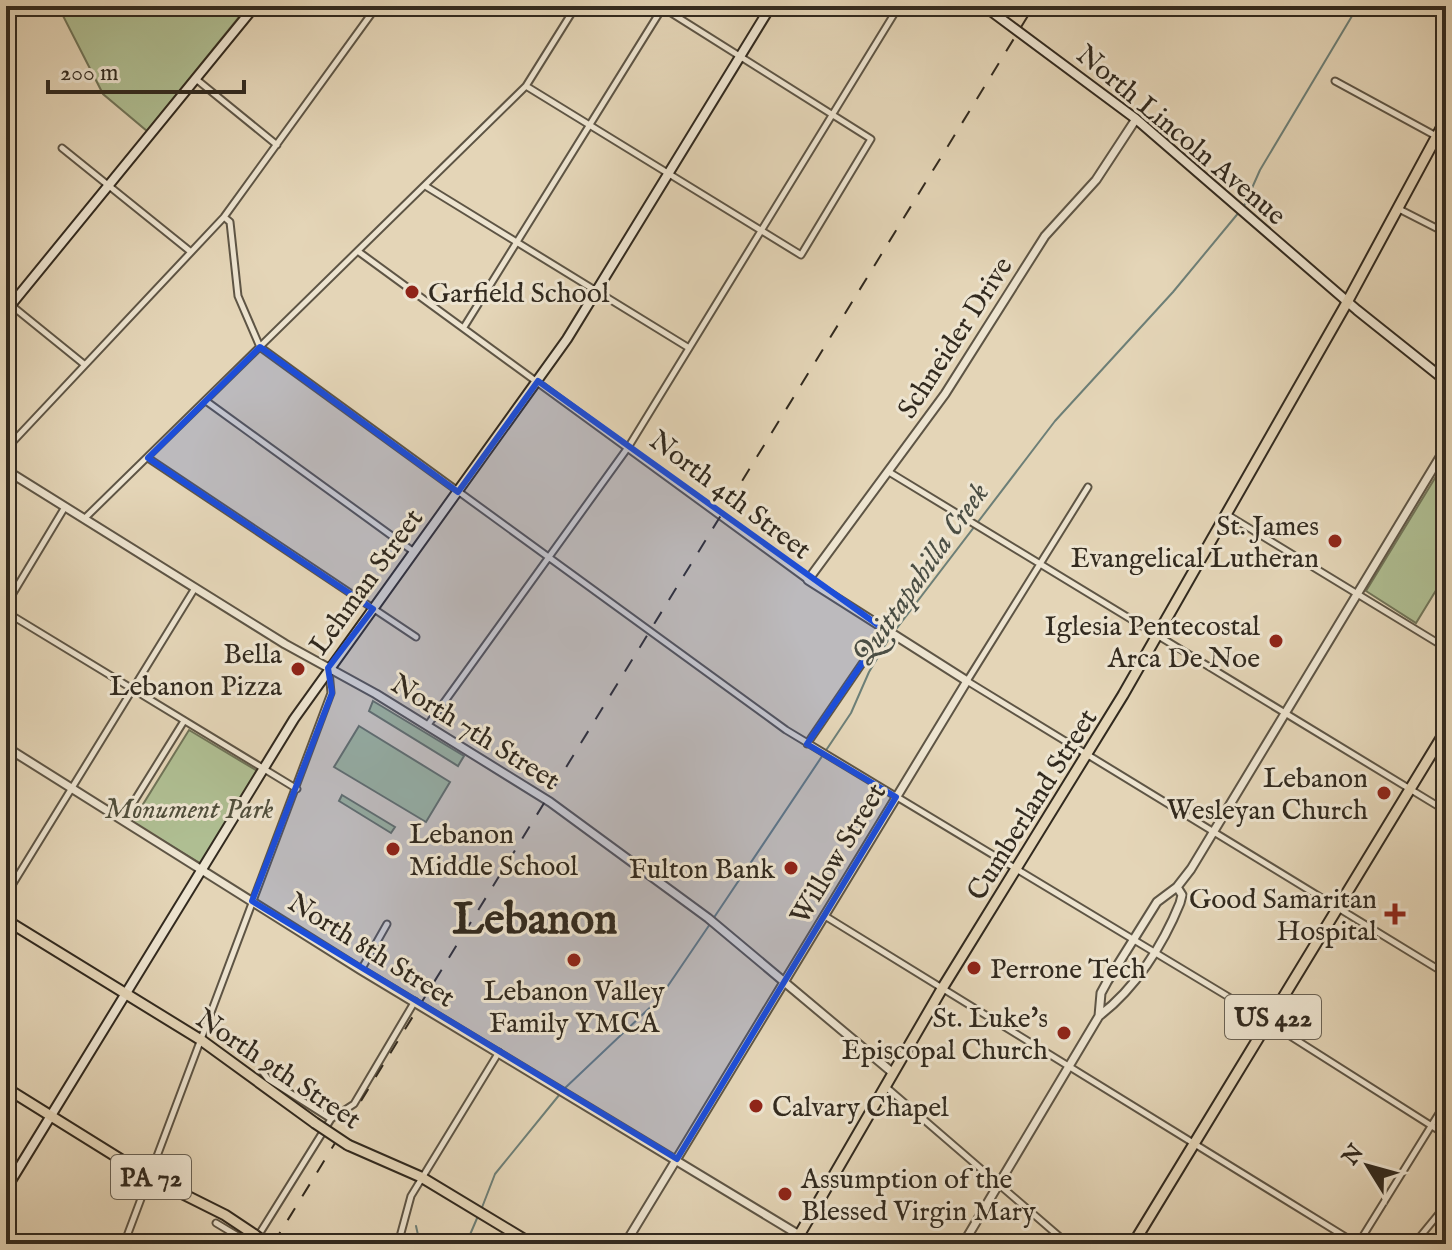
<svg xmlns="http://www.w3.org/2000/svg" width="1452" height="1250" font-family="'IM FELL English',serif">
	<style>
		.green { fill: #afbe92; stroke: #707458; stroke-width: 2 }
		.lines { fill: none; stroke-linecap: round; stroke-linejoin: round }
		.stream { stroke: #6d7f77; stroke-width: 2 }
		.minor-casing { stroke: #5e5545; stroke-width: 9 }
		.tertiary-casing { stroke: #5e5545; stroke-width: 11 }
		.secondary-casing { stroke: #322a1f; stroke-width: 12 }
		.primary-casing { stroke: #322a1f; stroke-width: 13 }
		.trunk-casing { stroke: #322a1f; stroke-width: 13 }
		.minor { stroke: #ede4d0; stroke-width: 5 }
		.tertiary { stroke: #ede4d0; stroke-width: 7 }
		.secondary { stroke: #ede4d0; stroke-width: 8 }
		.primary { stroke: #e4d5b7; stroke-width: 9 }
		.trunk { stroke: #e4d5b7; stroke-width: 9 }
		.rail { stroke: #322a1f; stroke-width: 2; stroke-dasharray: 14 14; stroke-linecap: butt }
		.primary-bridge-casing { stroke: #322a1f; stroke-width: 13; stroke-linecap: butt }
		.primary-bridge { stroke: #e4d5b7; stroke-width: 9 }
		.marked { fill: #1d4ed8; fill-opacity: 0.2; stroke: #1d4ed8; stroke-width: 6; stroke-linejoin: round }
		.poi-dot { fill: #8f2418; stroke: #ede4d0; stroke-width: 3 }
		.labels { text-anchor: middle; stroke-width: 6; stroke-linejoin: round; paint-order: stroke }
		.shield { fill: #ede4d0; stroke: #6a6254; stroke-width: 2 }
		.shield-label { font-size: 26px; font-weight: bold; fill: #322a1f }
		.street-label { font-size: 28px; fill: #322a1f; stroke: #ede4d0 }
		.poi-label { font-size: 28px; fill: #322a1f; stroke: #ede4d0; text-anchor: end }
		.park-label { font-size: 28px; font-style: italic; fill: #514f3c; stroke: #ede4d0 }
		.water-label { font-size: 30px; font-style: italic; fill: #4b4e44; stroke: #ede4d0 }
		.town-label { font-size: 44px; font-weight: bold; fill: #322a1f; stroke: #ede4d0 }
	</style>
	<rect width="100%" height="100%" fill="#e4d5b7"/>
	<filter id="stains"><feTurbulence type="fractalNoise" baseFrequency=".0025" numOctaves="4"/><feColorMatrix values="0 0 0 0 .2 0 0 0 0 .09 0 0 0 0 .02 0 0 0 .5 -.17"/></filter>
	<radialGradient id="worn" r=".72"><stop offset=".6" stop-color="#630" stop-opacity="0"/><stop offset="1" stop-color="#630" stop-opacity=".3"/></radialGradient>
	<!-- green -->
	<path class="green" d="M58,6H248L147,131L103,94Z
		M1446,460V574L1416,623L1366,591Z
		M373,701L464,756L458,766L369,711Z
		M359,726L450,782L426,822L334,767Z
		M189,730L259,772L203,865L132,822Z
		M342,795L395,827L391,833L339,801Z"/>
	<g class="lines">
		<!-- stream -->
		<path class="stream" d="M1244,206L1260,170L1358,6
			M894,632L1055,421L1173,292L1240,211
			M713,919L851,713L869,672L890,637
			M564,1089L659,999L710,924
			M481,1210L495,1174L560,1094
			M416,1226L420,1244
			M466,1244L478,1216"/>
		<defs>
			<path id="minor" d="M196,79L277,145
				M1335,81L1436,136
				M526,86L801,255L871,139L660,6
				M62,148L191,252
				M427,187L689,348
				M1399,209L1446,233
				M224,217L230,222L238,296L260,347L786,730L1227,996L1446,1135
				M359,252L808,580
				M6,301L85,365
				M464,327L663,7
				M206,401L414,552
				M6,449L224,217L377,6
				M148,458L416,637
				M889,472L1446,811
				M1088,487L967,681L1446,974
				M1226,514L1446,648
				M84,519L526,86L576,6
				M6,605L65,507
				M6,612L297,789
				M427,726L629,446L899,6
				M807,744L885,630
				M123,819L184,721
				M6,895L195,588
				M825,916L1357,1244
				M361,970L387,924
				M262,1071L268,1079L331,1119
				M886,1087L1068,1244
				M216,1223L251,1244
				M124,1244L331,693L329,671
				M253,1244L331,1119L354,1104L415,1001
				M398,1244L411,1196L499,1052
				M1358,1244L1446,1102
				M1414,1244L1446,1205"/>
			<path id="tertiary" d="M6,470L285,644L376,694L550,802L708,918L893,1073
				M6,747L361,970L814,1244
				M1099,1016L1101,993L1107,982L1157,902L1177,887L1191,869L1446,447
				M625,1244L967,681L808,580L945,394L1045,236L1096,180L1136,119
				M963,1244L1099,1016C1135,989 1163,945 1180,903L1182,895L1177,887"/>
			<path id="secondary" d="M984,6L1136,119L1357,310L1446,381
				M6,311L255,6
				M6,1189L294,719L567,339L771,6"/>
			<path id="primary" d="M6,920L201,1040L315,1123
				M6,1088L149,1177L225,1215L255,1235
				M348,1145L421,1177L532,1244"/>
			<path id="trunk" d="M794,1244L943,987L1123,695L1345,306L1446,119
				M1133,1244L1446,730"/>
		</defs>
		<!-- minor casing -->
		<use href="#minor" class="minor-casing"/>
		<!-- tertiary casing -->
		<use href="#tertiary" class="tertiary-casing"/>
		<!-- secondary casing -->
		<use href="#secondary" class="secondary-casing"/>
		<!-- primary casing -->
		<use href="#primary" class="primary-casing"/>
		<!-- trunk casing -->
		<use href="#trunk" class="trunk-casing"/>
		<!-- minor -->
		<use href="#minor" class="minor"/>
		<!-- tertiary -->
		<use href="#tertiary" class="tertiary"/>
		<!-- secondary -->
		<use href="#secondary" class="secondary"/>
		<!-- primary -->
		<use href="#primary" class="primary"/>
		<!-- trunk -->
		<use href="#trunk" class="trunk"/>
		<!-- rail -->
		<path class="rail" d="M273,1244L1034,6"/>
		<defs>
			<path id="primary-bridge" d="M315,1123L348,1145
				M255,1235L267,1244"/>
		</defs>
		<!-- primary-bridge casing -->
		<use href="#primary-bridge" class="primary-bridge-casing"/>
		<!-- primary-bridge -->
		<use href="#primary-bridge" class="primary-bridge"/>
	</g>
	<!-- marked area -->
	<path class="marked" d="M260,347L458,492L538,381L885,630L807,744L896,797L677,1159L252,901L332,693L328,668L373,609L148,458Z"/>
	<!-- markers -->
	<g class="poi-dot">
		<circle cx="412" cy="292" r="8"/>
		<circle cx="1335" cy="541" r="8"/>
		<circle cx="1276" cy="641" r="8"/>
		<circle cx="298" cy="669" r="8"/>
		<circle cx="1384" cy="793" r="8"/>
		<circle cx="393" cy="849" r="8"/>
		<circle cx="791" cy="868" r="8"/>
		<path d="M1391 902h8v8h8v8h-8v8h-8v-8h-8v-8h8z"/>
		<circle cx="574" cy="960" r="8"/>
		<circle cx="974" cy="968" r="8"/>
		<circle cx="1064" cy="1033" r="8"/>
		<circle cx="756" cy="1106" r="8"/>
		<circle cx="785" cy="1194" r="8"/>
	</g>
	<g class="labels">
		<!-- shield labels -->
		<g class="shield">
			<rect x="1225" y="995" width="96" height="44" rx="6"/>
			<rect x="111" y="1155" width="80" height="44" rx="6"/>
		</g>
		<g class="shield-label">
			<text x="1273" y="1026">US 422</text>
			<text x="151" y="1186">PA 72</text>
		</g>
		<!-- street labels -->
		<g class="street-label">
			<text transform="translate(1182 134) rotate(40)" y="10">North Lincoln Avenue</text>
			<text transform="translate(954 337) rotate(-57)" y="10">Schneider Drive</text>
			<text transform="translate(731 494) rotate(37)" y="10">North 4th Street</text>
			<text transform="translate(365 581) rotate(-54)" y="10">Lehman Street</text>
			<text transform="translate(476 731) rotate(32)" y="10">North 7th Street</text>
			<text transform="translate(1031 804) rotate(-58)" y="10">Cumberland Street</text>
			<text transform="translate(837 853) rotate(-59)" y="10">Willow Street</text>
			<text transform="translate(372 949) rotate(32)" y="10">North 8th Street</text>
			<text transform="translate(279 1068) rotate(34)" y="10">North 9th Street</text>
		</g>
		<!-- poi labels -->
		<g class="poi-label">
			<text x="428" y="302" text-anchor="start">Garfield School</text>
			<text x="1319" y="535">St. James<tspan x="1319" dy="32">Evangelical Lutheran</tspan></text>
			<text x="1260" y="635">Iglesia Pentecostal<tspan x="1260" dy="32">Arca De Noe</tspan></text>
			<text x="282" y="663">Bella<tspan x="282" dy="32">Lebanon Pizza</tspan></text>
			<text x="1368" y="787">Lebanon<tspan x="1368" dy="32">Wesleyan Church</tspan></text>
			<text x="409" y="843" text-anchor="start">Lebanon<tspan x="409" dy="32">Middle School</tspan></text>
			<text x="775" y="878">Fulton Bank</text>
			<text x="1377" y="908">Good Samaritan<tspan x="1377" dy="32">Hospital</tspan></text>
			<text x="990" y="978" text-anchor="start">Perrone Tech</text>
			<text x="574" y="1000" text-anchor="middle">Lebanon Valley<tspan x="574" dy="32">Family YMCA</tspan></text>
			<text x="1048" y="1027">St. Luke's<tspan x="1048" dy="32">Episcopal Church</tspan></text>
			<text x="772" y="1116" text-anchor="start">Calvary Chapel</text>
			<text x="801" y="1188" text-anchor="start">Assumption of the<tspan x="801" dy="32">Blessed Virgin Mary</tspan></text>
		</g>
		<!-- park labels -->
		<g class="park-label">
			<text x="189" y="818">Monument Park</text>
		</g>
		<!-- water labels -->
		<g class="water-label">
			<text transform="translate(920 573) rotate(-55)" y="10">Quittapahilla Creek</text>
		</g>
		<!-- town labels -->
		<g class="town-label">
			<text x="535" y="933">Lebanon</text>
		</g>
	</g>
	<!-- margin -->
	<rect width="1452" height="1250" fill="none" stroke="#e4d5b7" stroke-width="32"/>
	<rect x="8" y="8" width="1436" height="1234" fill="none" stroke="#322a1f" stroke-width="4"/>
	<rect x="16" y="16" width="1420" height="1218" fill="none" stroke="#322a1f" stroke-width="2"/>
	<!-- north arrow -->
	<g transform="translate(1368 1166) rotate(307)" stroke="#ede4d0" stroke-width="6" paint-order="stroke">
	<path d="M0-6L14 30L0 20L-14 30Z" fill="#322a1f"/>
	<text y="-12" font-size="22" font-weight="bold" text-anchor="middle" fill="#322a1f">N</text>
	</g>
	<!-- scale -->
	<path d="M48 80v12h196v-12" fill="none" stroke="#322a1f" stroke-width="4"/>
	<text x="60" y="80" font-size="24" fill="#322a1f" stroke="#ede4d0" stroke-width="6" paint-order="stroke">200 m</text>
	<rect width="100%" height="100%" filter="url(#stains)"/>
	<rect width="100%" height="100%" fill="url(#worn)"/>
</svg>
